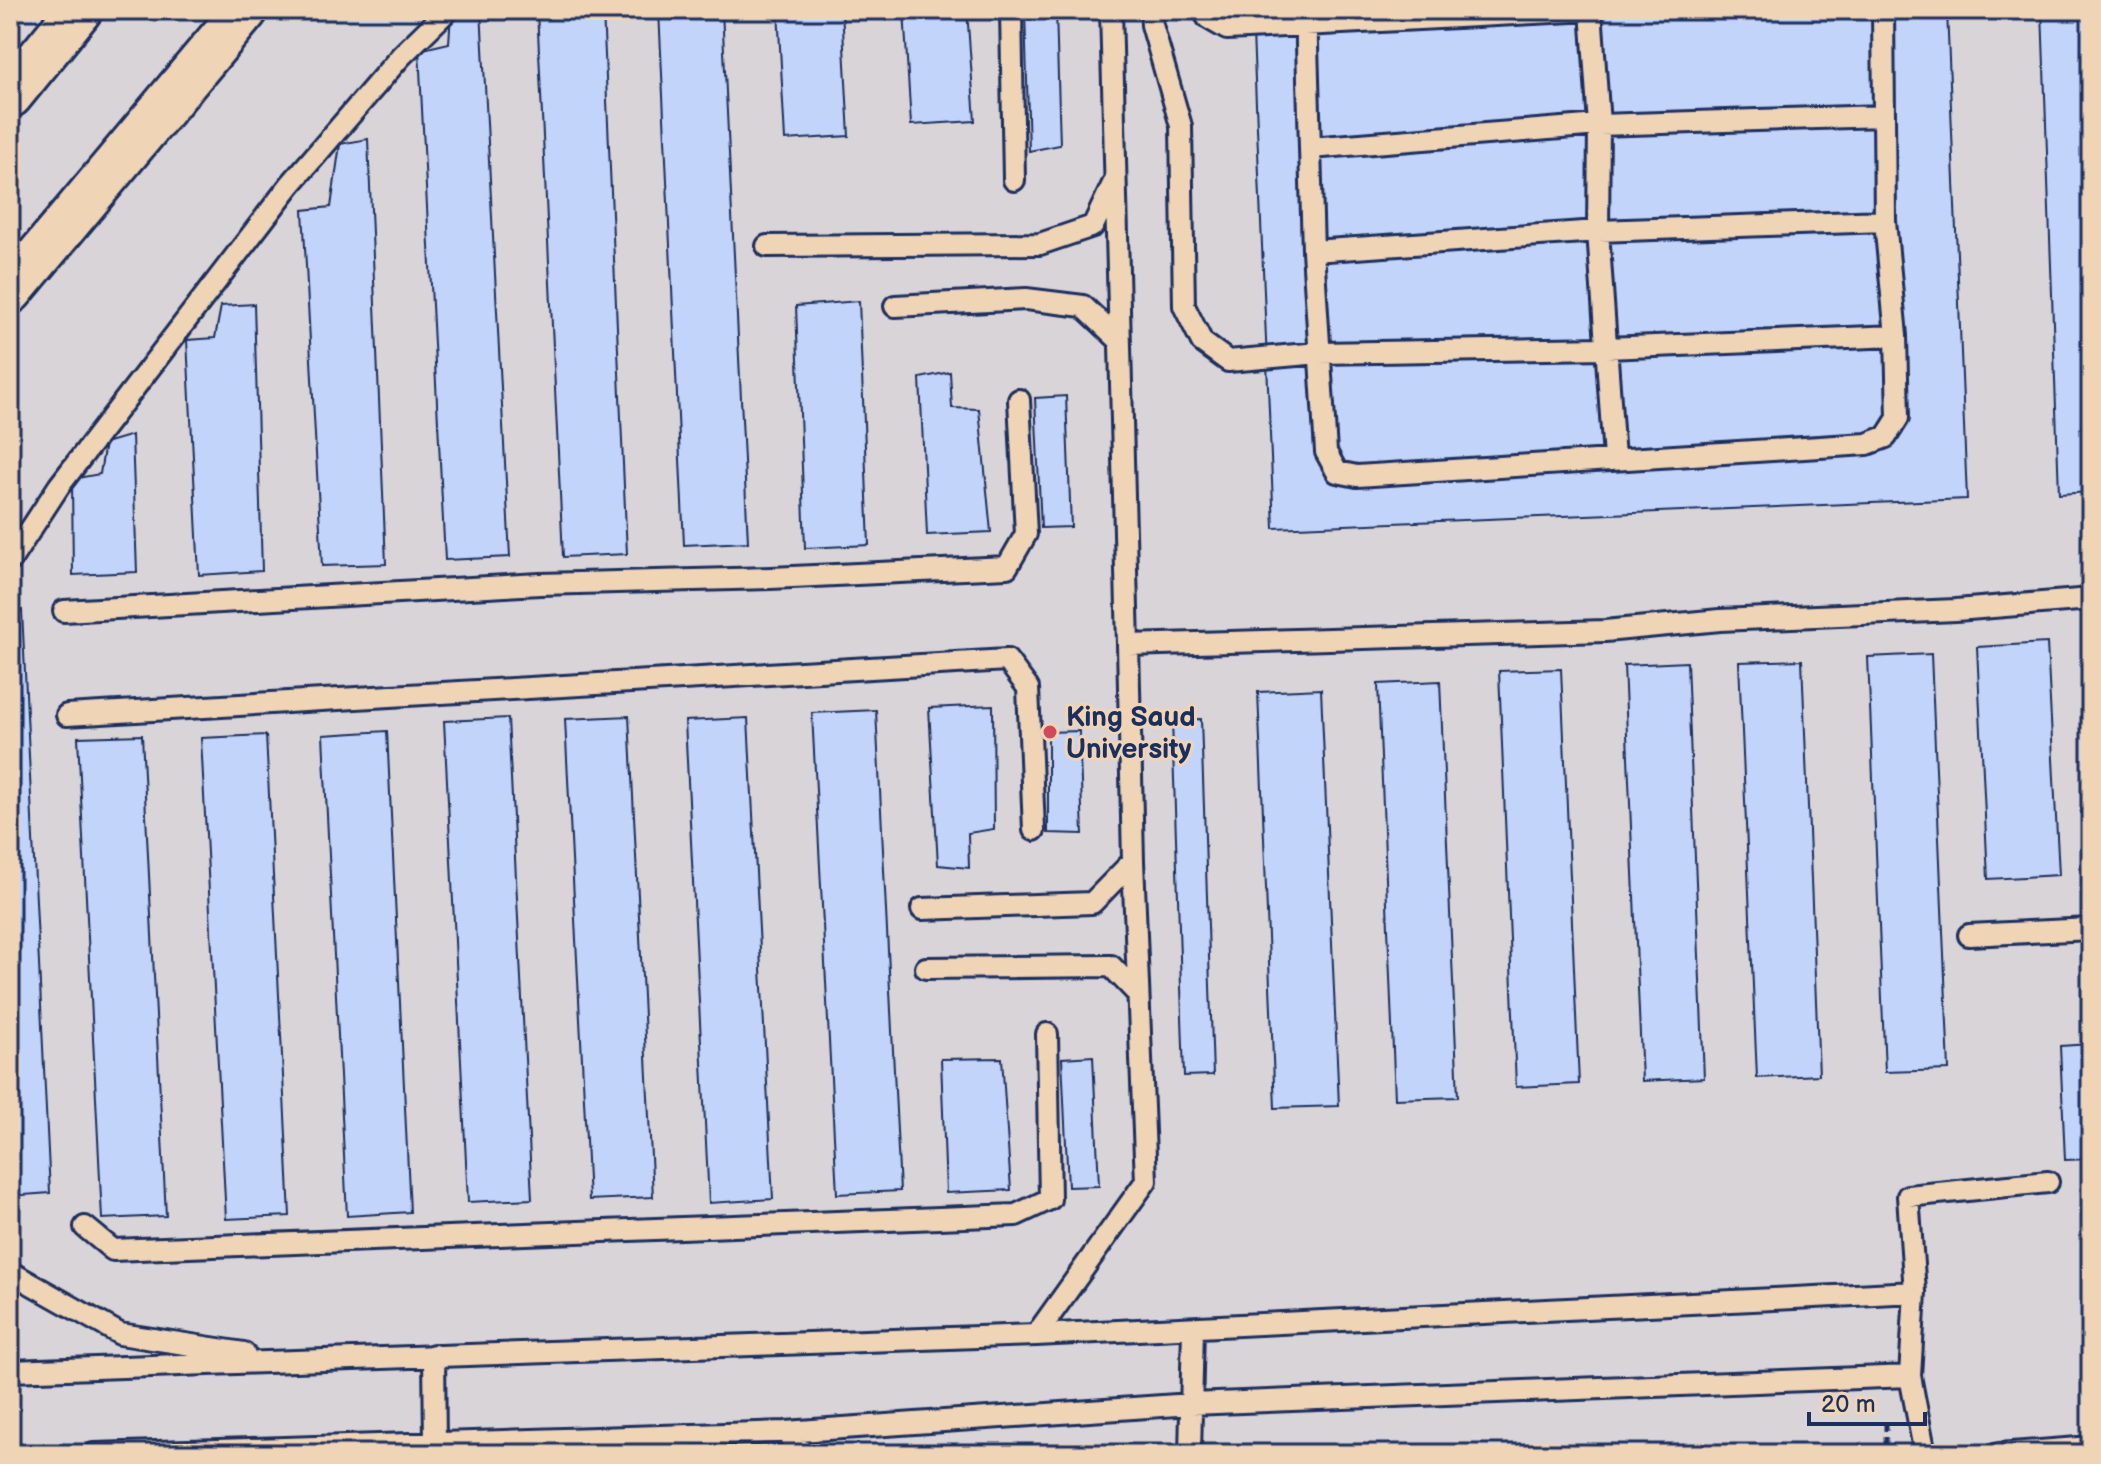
<svg xmlns="http://www.w3.org/2000/svg" width="2101" height="1464" font-family="'Balsamiq Sans',sans-serif">
	<style>
		.built { fill: #d9d4d8 }
		.building { fill: #c3d4fa; stroke: #1b2f5e; stroke-width: 2 }
		.lines { fill: none; stroke-linecap: round; stroke-linejoin: round }
		.lane-casing { stroke: #1b2f5e; stroke-width: 26 }
		.secondary-casing { stroke: #1b2f5e; stroke-width: 50 }
		.path { stroke: #1b2f5e; stroke-width: 5; stroke-dasharray: 8 6; stroke-linecap: butt }
		.lane { stroke: #efd4b6; stroke-width: 20 }
		.secondary { stroke: #efd4b6; stroke-width: 44 }
		.poi-dot { fill: #d1495b; stroke: #efd4b6; stroke-width: 3 }
		.labels { text-anchor: middle; stroke-width: 6; stroke-linejoin: round; paint-order: stroke }
		.poi-label { font-size: 28px; font-weight: bold; fill: #1b2f5e; stroke: #efd4b6; text-anchor: start }
	</style>
	<rect width="100%" height="100%" fill="#e2d4ca"/>
	<filter id="ink" filterUnits="userSpaceOnUse"><feTurbulence type="fractalNoise" baseFrequency=".0125" numOctaves="2"/><feDisplacementMap in="SourceGraphic" scale="16" xChannelSelector="R" yChannelSelector="G"/><feConvolveMatrix kernelMatrix="1 2 1 2 8 2 1 2 1" color-interpolation-filters="sRGB"/></filter>
	<g filter="url(#ink)">
		<!-- built -->
		<path class="built" d="M10,10H2091V1454H10Z"/>
		<!-- building -->
		<path class="building" d="M469,10H481L510,557L445,560L419,50L449,43L451,14Z
			M537,10H603L627,554L563,557Z
			M659,10H722L748,542L684,545Z
			M778,10H842L849,136L785,140Z
			M904,10H967L975,121L911,125Z
			M1025,10H1056L1060,145L1029,151Z
			M1252,10H1947L1967,499L1274,528Z
			M2042,10H2091V492L2059,494Z
			M368,139L386,564L322,566L303,210L331,207L340,144Z
			M859,301L869,545L805,548L796,306Z
			M254,304L262,571L199,575L187,340L215,338L221,306Z
			M950,372L952,408L979,409L991,532L927,535L920,378Z
			M1066,396L1071,527L1041,528L1035,398Z
			M132,435L137,572L73,575L72,479L100,474L105,443Z
			M22,610L50,1193L10,1196V613Z
			M2047,643L2059,875L1988,879L1977,647Z
			M1931,654L1949,1070L1885,1072L1868,657Z
			M1802,660L1819,1075L1757,1078L1739,662Z
			M1687,662L1704,1078L1642,1081L1624,665Z
			M1561,669L1579,1084L1516,1087L1499,671Z
			M1440,681L1458,1097L1395,1099L1378,684Z
			M1321,689L1339,1106L1275,1108L1258,692Z
			M993,705L994,829L968,833L969,868L938,865L929,708Z
			M876,710L900,1191L837,1194L812,713Z
			M629,716L653,1197L589,1200L565,719Z
			M508,718L532,1199L468,1202L444,721Z
			M748,718L773,1199L709,1203L685,721Z
			M1201,719L1213,1075L1184,1076L1172,720Z
			M387,731L410,1212L347,1216L323,735Z
			M1079,731L1083,834L1048,833V732Z
			M142,735L166,1216L102,1219L78,737Z
			M266,735L290,1216L226,1219L201,738Z
			M2091,1044V1159L2065,1160L2060,1046Z
			M1093,1056L1099,1186L1068,1187L1062,1058Z
			M1002,1058L1011,1190L946,1193L941,1059Z"/>
		<g class="lines">
			<defs>
				<path id="lane" d="M1011,10L1014,180
					M1111,10L1128,645L1605,631L1720,620L1956,610L2091,599
					M1151,10L1152,25L1181,126L1184,306L1202,342L1228,361L1319,353L1606,348L1896,336
					M1203,10L1208,18L1227,29L1593,10
					M1306,10L1313,251L1326,452L1337,472L1357,476L1867,444L1886,437L1898,418L1896,336L1885,221L1883,10
					M1591,10L1599,125L1598,231L1614,458
					M1310,148L1599,125L1883,116
					M767,246L1040,244L1093,226L1113,184
					M1313,251L1598,231L1885,221
					M895,306L1026,299L1083,306L1119,340
					M10,561L59,486L290,185L401,56L448,10
					M64,611L540,584L771,578L1007,567L1026,534L1019,400
					M67,715L1007,660L1028,688L1034,830
					M922,909L1092,903L1133,861
					M1969,935L2091,929
					M926,968L1111,966L1138,994
					M85,1227L113,1250L1016,1215L1050,1199L1047,1034
					M10,1272L120,1334L244,1353
					M1036,1335L1146,1181L1133,861L1128,645
					M434,1355L435,1442
					M10,1371L1036,1335L1915,1292
					M785,1432L804,1454
					M94,1454L785,1432L1191,1404L1910,1376
					M1190,1454L1193,1328
					M1925,1454L1910,1376L1915,1292L1908,1196L2048,1182
					M1999,1454L2091,1447"/>
				<path id="secondary" d="M10,95L79,10
					M10,291L245,10"/>
			</defs>
			<!-- lane casing -->
			<use href="#lane" class="lane-casing"/>
			<!-- secondary casing -->
			<use href="#secondary" class="secondary-casing"/>
			<!-- path -->
			<path class="path" d="M1886,1423V1454"/>
			<!-- lane -->
			<use href="#lane" class="lane"/>
			<!-- secondary -->
			<use href="#secondary" class="secondary"/>
		</g>
	</g>
	<!-- markers -->
	<circle class="poi-dot" cx="1050" cy="732" r="8"/>
	<g class="labels">
		<!-- poi labels -->
		<g class="poi-label">
			<text x="1066" y="726">King Saud<tspan x="1066" dy="32">University</tspan></text>
		</g>
	</g>
	<!-- margin -->
	<rect width="2101" height="1464" fill="none" stroke="#efd4b6" stroke-width="40"/>
	<rect x="20" y="20" width="2061" height="1424" fill="none" stroke="#1b2f5e" stroke-width="3" filter="url(#ink)"/>
	<!-- scale -->
	<path d="M1809 1412v12h116v-12" fill="none" stroke="#1b2f5e" stroke-width="4"/>
	<text x="1821" y="1412" font-size="24" fill="#1b2f5e" stroke="#efd4b6" stroke-width="6" paint-order="stroke">20 m</text>
</svg>
